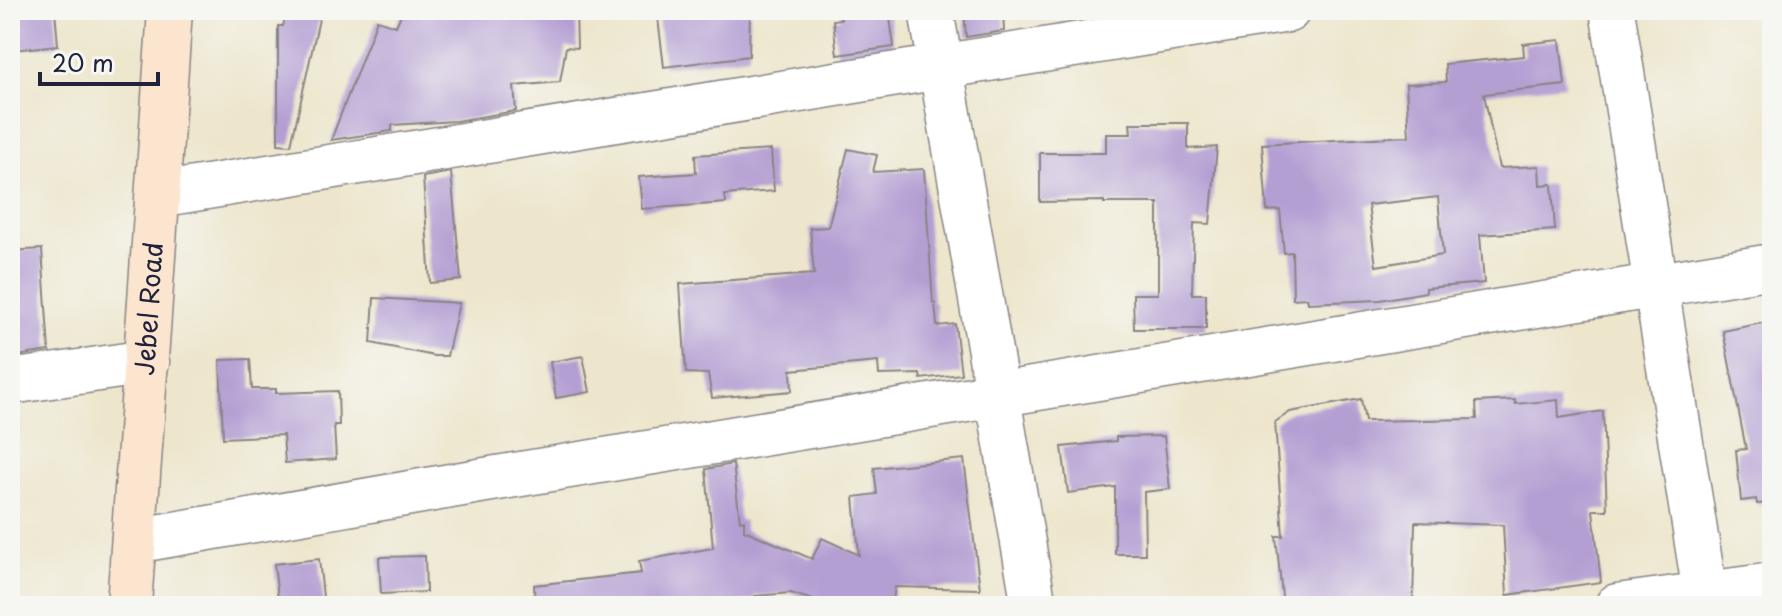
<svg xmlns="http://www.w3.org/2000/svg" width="1782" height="616" font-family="'Playpen Sans',sans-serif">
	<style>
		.building { fill: #b49fd3; fill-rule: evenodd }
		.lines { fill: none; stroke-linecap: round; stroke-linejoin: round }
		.minor-casing { stroke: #888484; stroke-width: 47 }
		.secondary-casing { stroke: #888484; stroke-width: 47 }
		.minor { stroke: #fff; stroke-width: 44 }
		.secondary { stroke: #fbe5cf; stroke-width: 44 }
		.labels { text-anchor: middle; stroke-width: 7; stroke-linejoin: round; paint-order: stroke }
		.street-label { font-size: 26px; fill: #22223b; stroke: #f6f6f2 }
	</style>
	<rect width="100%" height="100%" fill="#f6f6f2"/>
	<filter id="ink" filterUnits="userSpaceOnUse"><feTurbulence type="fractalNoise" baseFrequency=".0125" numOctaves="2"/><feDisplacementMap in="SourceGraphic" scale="16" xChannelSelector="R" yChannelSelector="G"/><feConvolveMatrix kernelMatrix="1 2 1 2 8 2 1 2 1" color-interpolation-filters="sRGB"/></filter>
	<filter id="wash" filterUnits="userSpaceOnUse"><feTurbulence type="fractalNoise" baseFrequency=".006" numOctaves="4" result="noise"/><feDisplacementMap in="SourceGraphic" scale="32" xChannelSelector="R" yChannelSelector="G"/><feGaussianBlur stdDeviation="1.8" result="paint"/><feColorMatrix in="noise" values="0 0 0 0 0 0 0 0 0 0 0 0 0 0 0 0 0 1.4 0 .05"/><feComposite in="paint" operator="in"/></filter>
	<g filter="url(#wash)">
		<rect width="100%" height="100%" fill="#ede6cc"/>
		<g id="blocks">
			<!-- building -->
			<path class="building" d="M10,10H55L58,45L14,50Z
				M287,10H321L291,145L278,144V26H283Z
				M403,10H576L577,48L566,47L560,82L514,86L516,111L456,121L392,125V131L331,140L377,20L396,26Z
				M657,10H750L749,56L664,67Z
				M839,10H889L894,47L837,55L833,20L841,19Z
				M964,10H1003L1004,31L966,37Z
				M1560,40L1565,85L1484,94L1499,168L1539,166L1540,185L1552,184L1555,230L1480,235L1484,283L1426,288V292L1380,300L1308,303L1307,298L1293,299L1292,252L1284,253L1280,210L1267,211L1262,144L1409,136L1406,84L1446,82L1445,64L1524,56L1523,44ZM1438,197L1443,255L1376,266L1368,205Z
				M1130,123H1188V149L1217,147L1210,224L1194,223L1192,294H1206V329H1134L1133,294H1158V203H1104V201L1040,202V153H1106V134H1131Z
				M848,149L877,155L873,172L924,169L933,303H935L937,326L955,324L961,374L921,379L920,374L879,375L878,362L791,370L792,391L712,398L708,374L686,373L680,284L814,274L810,228L828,227Z
				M771,150L774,191L725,195L726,203L642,209L639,177L696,173L695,155Z
				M451,172L461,280L430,283L423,177Z
				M42,249L49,351L10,357V251Z
				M374,298L459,303L447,356H434L371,343Z
				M1772,321V503L1757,504L1756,499L1741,501L1736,450L1746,449L1723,331Z
				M583,356L590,392L556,398L550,362Z
				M250,359L252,389H276V393L338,391L339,425H334L336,459L285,463L283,435L223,438L220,360Z
				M1361,399L1365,421L1477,419L1476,402L1515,400V404L1558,400L1559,418L1603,411L1607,510H1593L1601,582L1507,595L1503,525L1415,522L1413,606H1283L1276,536H1283L1275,422L1290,412Z
				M1164,436L1170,489L1144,492L1145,554H1115V487L1068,493L1062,447L1116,441V437Z
				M964,459L980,589L895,587L892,606H831L791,593L755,596V600L698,606H535L534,585L641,573L639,561L713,548L706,469L733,464L740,521L744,520V530L812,559L822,538L859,555L854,497L877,494L874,468Z
				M425,556L426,592L381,594L379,557Z
				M319,559L324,606H279L274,564Z"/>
		</g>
	</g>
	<g filter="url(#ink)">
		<use href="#blocks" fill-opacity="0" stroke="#888484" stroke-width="2"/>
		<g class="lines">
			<defs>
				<path id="minor" d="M931,10L1034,606
					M1612,10L1707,606
					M158,195L1288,10
					M10,382L147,362
					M134,541L491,479L1772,266
					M1617,606L1772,585"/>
				<g id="secondary">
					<path id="s1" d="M129,606L170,10"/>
				</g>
			</defs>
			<!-- minor casing -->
			<use href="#minor" class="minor-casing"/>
			<!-- secondary casing -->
			<use href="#secondary" class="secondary-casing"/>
			<!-- minor -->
			<use href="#minor" class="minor"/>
			<!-- secondary -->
			<use href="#secondary" class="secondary"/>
		</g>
	</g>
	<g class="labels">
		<!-- street labels -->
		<g class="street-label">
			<text dy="9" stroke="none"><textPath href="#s1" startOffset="298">Jebel Road</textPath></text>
		</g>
	</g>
	<!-- margin -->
	<rect width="1782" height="616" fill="none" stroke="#f6f6f2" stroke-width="40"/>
	<!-- scale -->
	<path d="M40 72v12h118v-12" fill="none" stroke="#22223b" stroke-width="4"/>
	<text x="52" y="72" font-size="24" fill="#22223b" stroke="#f6f6f2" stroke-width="6" paint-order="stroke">20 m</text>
</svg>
